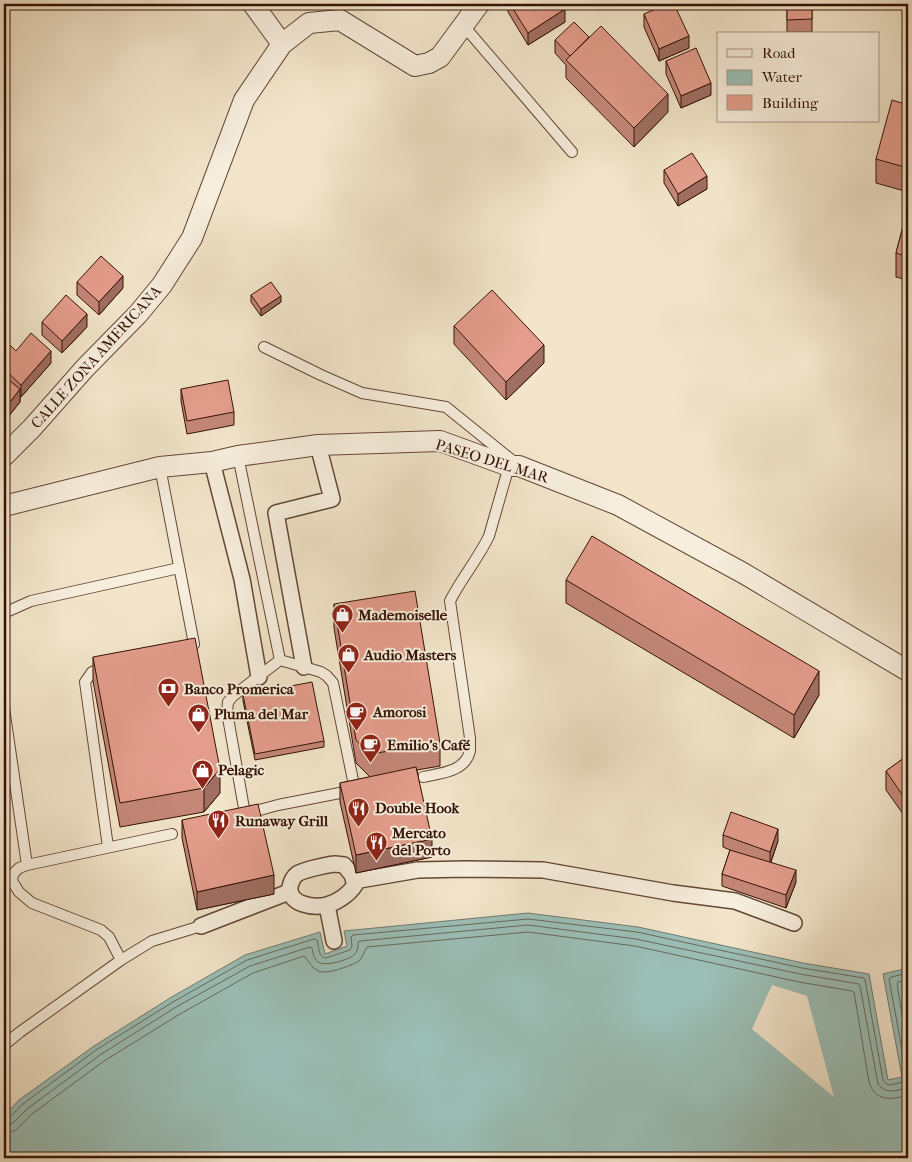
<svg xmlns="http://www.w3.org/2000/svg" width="912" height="1162" font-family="'IM FELL French Canon',serif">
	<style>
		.water { fill: #9bbfb7; stroke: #727a6f }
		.pier { fill: #f2e5ca }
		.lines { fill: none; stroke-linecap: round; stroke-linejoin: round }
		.shore { stroke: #68685e; stroke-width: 1 }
		.service-casing { stroke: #644736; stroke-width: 12 }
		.pedestrian-casing { stroke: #644736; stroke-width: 18 }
		.minor-casing { stroke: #644736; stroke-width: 22 }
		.service { stroke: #f7eedd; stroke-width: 10 }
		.pedestrian { stroke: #f7eedd; stroke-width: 15 }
		.minor { stroke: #f7eedd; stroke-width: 20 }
		.wall { fill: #c48778; stroke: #341204 }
		.shaded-wall { fill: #a06e62; stroke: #341204 }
		.building { fill: #e49d8c; stroke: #341204 }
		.labels { text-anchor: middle; stroke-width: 4; stroke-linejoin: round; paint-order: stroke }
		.street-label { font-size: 15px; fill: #341204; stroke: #f7eedd }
		.poi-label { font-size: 15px; font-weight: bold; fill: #341204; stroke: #f7eedd; text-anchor: start }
	</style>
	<rect width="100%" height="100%" fill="#f2e5ca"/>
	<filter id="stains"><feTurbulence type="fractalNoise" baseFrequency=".004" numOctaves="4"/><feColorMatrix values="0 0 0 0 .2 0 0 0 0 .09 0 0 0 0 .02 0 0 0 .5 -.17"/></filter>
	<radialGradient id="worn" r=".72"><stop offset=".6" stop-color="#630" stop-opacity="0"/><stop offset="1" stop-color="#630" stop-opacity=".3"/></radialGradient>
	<!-- water -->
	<path class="water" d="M528,913L638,927L803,963L869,974L888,1080L902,1077L883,974L908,968V1158H4V1116L19,1100L94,1046L170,998L245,955L320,932L325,954L347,946L344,931Z"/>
	<!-- pier -->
	<path class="pier" d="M772,985L807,996L834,1097L752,1029Z"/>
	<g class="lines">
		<!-- shore -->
		<path class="shore" d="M908,980L898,982L897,984L908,1050
			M4,1119L9,1118L23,1104L96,1050L173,1002L247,960L314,939L317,940C319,947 318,957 326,958L350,950L352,946L351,937L353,935L528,919L637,932L802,968L864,978L865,980L883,1080L886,1084L890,1085L903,1082L906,1080L907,1076L889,979L891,977L908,973
			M4,1125H8L13,1123L27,1109L100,1055L176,1007L250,966L310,947L312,948C313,953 314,959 318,962C325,967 350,960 355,954C358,950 358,946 358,942L360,941L528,925L636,939L800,974L859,984L860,986L878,1084C885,1094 898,1092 908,1086
			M4,1133L10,1132L16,1130L32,1114L104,1061L180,1014L253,973L304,956C308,960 310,965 314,968C317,971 321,972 325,972C333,972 353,965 359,961C363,957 364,951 367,947L528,932L635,946L799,982L852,991L854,992L869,1082C875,1102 892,1100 908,1095"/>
		<defs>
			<path id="service" d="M463,25L572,152
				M264,347L321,375L362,393L446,407L513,461
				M238,456L280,660L233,696L228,702L227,712L245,814L278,805L355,790L333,683L327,676L321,672L280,660
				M160,467L194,644L188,646
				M4,613L31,601L179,568
				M106,666L92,672L85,682L108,847
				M4,708L27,865
				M423,777C441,773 465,772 470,751C470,747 470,742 470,738L450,601C461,579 478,559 489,536L509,466
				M121,960L152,941L201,926
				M4,1045L20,1032L121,960L109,937L101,930L32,903L19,892L12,881L13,874L19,868L27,865L172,834"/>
			<path id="pedestrian" d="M212,462L242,579L259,677
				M304,667L276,513L332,499L318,445
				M335,864L344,865L352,875L355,885C349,894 338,902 327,905C314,908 288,905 290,887C291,882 292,878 297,874C303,870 326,865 335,864Z
				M354,881L418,870L465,869L543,870L673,893L735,901L794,923
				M327,905L334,941
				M201,926L289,892"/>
			<path id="minor" d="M253,4L282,44
				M4,456L32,428L85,368L138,314L162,285L192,238L244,100L282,44L309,23L340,20L415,66L429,63L440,57L479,4
				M4,506L160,467L212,462L238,456L318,445L440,441L509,466H519L618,505L743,573L908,671"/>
		</defs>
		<!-- service casing -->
		<use href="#service" class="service-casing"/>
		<!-- pedestrian casing -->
		<use href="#pedestrian" class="pedestrian-casing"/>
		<!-- minor casing -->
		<use href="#minor" class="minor-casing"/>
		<!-- service -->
		<use href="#service" class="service"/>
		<!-- pedestrian -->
		<use href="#pedestrian" class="pedestrian"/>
		<!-- minor -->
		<use href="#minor" class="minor"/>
	</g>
	<!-- wall -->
	<path class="wall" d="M398,4H428V8Z
		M508,4H561L565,22L528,45L508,12Z
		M741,4H764V8H741Z
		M787,4H812V32H787Z
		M644,14L689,48L659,61L644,27Z
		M589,37L668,112L634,147L566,78V65L555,53V40Z
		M666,61L711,95L681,108L666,74Z
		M908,105V192L876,183V159Z
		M664,170L707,189L678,206L664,183Z
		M908,207V280L896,277V253Z
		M77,282L123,288L99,315L77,295Z
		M251,295L281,302L261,316L251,302Z
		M42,322L87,327L62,353L42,335Z
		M454,326L544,363L506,400L454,344Z
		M4,350L16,351L51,363L21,397H20V402L4,422Z
		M181,389L234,412V425L187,434L181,401Z
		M566,580L819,695L794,738L566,603Z
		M334,604L440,743V766L417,770L432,857L356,873L340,802V783L370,777L356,763L334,628Z
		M93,657L220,793L204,812L120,827L93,681Z
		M243,695L324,741V747L255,760L243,701Z
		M908,755V821L886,790V771Z
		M182,820L274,894L197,910L182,838Z
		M723,835L778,841L771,862L796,882L786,908L722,886V874L730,850L723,847Z"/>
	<!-- shaded-wall -->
	<path class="shaded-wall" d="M565,9V22L528,45V33Z
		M689,36V48L659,61V49Z
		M711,83V95L681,108V96Z
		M668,94V112L634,147V128Z
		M707,176V189L678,206V194Z
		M123,276V288L99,315V302Z
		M281,296V302L261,316V309Z
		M87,314V327L62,353V341Z
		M544,345V363L506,400V382Z
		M51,351V363L21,397V385Z
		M20,389V402L4,422V410Z
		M819,671V695L794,738V715Z
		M220,769V793L204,812V788Z
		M778,829V841L770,864V852Z
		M432,839V857L356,873V855Z
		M796,870V882L786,908V895Z
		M274,875V894L197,910V892Z"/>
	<!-- building -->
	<path class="building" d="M510,4H561L565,9L528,33Z
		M667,4H674L689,36L659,49L644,14Z
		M787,4H812V19L787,20Z
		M574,22L589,37L570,56L555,40Z
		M601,26L668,94L634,128L566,60Z
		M696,48L711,83L681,96L666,61Z
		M892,100L908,105V168L876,159Z
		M692,153L707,176L678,194L664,170Z
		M908,207V257L896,253Z
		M101,256L123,276L99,302L77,282Z
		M271,282L281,296L261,309L251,295Z
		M492,290L544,345L506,382L454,326Z
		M66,295L87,314L62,341L42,322Z
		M31,333L51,351L21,385L4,369V350L9,344L16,351Z
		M4,376L20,389L4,410Z
		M228,380L234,412L187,421L181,389Z
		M592,536L819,671L794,715L566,580Z
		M415,591L440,743L370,754L356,740L334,604Z
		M195,638L220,769L204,788L120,803L93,657Z
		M312,682L324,741L255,754L243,695Z
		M908,755V803L886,771Z
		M416,767L432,839L356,855L340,783Z
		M258,804L274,875L197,892L182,820Z
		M731,812L778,829L770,852L723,835Z
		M730,850L796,870L786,895L722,874Z"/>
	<!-- icons -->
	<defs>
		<symbol id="shop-pin" viewBox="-11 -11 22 30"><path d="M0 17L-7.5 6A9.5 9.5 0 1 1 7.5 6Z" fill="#8f2418" stroke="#f7eedd"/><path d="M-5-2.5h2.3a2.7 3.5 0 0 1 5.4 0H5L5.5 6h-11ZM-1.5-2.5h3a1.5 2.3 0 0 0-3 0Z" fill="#fff"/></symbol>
		<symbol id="bank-pin" viewBox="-11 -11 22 30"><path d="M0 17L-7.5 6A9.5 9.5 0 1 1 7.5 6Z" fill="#8f2418" stroke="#f7eedd"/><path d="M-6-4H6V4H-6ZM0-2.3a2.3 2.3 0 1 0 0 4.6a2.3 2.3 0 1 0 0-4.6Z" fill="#fff"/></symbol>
		<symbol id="cafe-pin" viewBox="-11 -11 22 30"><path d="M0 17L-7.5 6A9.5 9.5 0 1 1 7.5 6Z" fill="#8f2418" stroke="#f7eedd"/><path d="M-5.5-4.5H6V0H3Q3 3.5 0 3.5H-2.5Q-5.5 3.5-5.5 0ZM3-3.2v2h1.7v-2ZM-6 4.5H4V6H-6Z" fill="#fff"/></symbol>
		<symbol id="restaurant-pin" viewBox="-11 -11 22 30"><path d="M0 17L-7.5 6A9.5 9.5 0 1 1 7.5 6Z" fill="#8f2418" stroke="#f7eedd"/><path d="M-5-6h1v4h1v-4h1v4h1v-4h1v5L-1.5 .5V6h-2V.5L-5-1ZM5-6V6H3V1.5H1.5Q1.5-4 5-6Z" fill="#fff"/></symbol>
	</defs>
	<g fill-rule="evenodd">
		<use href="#shop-pin" x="330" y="602" width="25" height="34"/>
		<use href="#shop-pin" x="336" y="642" width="25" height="34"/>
		<use href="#bank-pin" x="156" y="676" width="25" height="34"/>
		<use href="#cafe-pin" x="344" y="700" width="25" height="34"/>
		<use href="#shop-pin" x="186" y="702" width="25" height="34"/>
		<use href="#cafe-pin" x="358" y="732" width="25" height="34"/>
		<use href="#shop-pin" x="190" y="758" width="25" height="34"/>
		<use href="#restaurant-pin" x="346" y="796" width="25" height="34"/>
		<use href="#restaurant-pin" x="206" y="808" width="25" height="34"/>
		<use href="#restaurant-pin" x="364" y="830" width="25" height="34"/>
	</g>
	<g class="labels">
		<!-- street labels -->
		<g class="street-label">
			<text transform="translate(96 357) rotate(-48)" y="5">CALLE ZONA AMERICANA</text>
			<text transform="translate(492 461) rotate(17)" y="5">PASEO DEL MAR</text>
		</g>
		<!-- poi labels -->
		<g class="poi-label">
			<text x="358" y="620">Mademoiselle</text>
			<text x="364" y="660">Audio Masters</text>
			<text x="184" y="694">Banco Promerica</text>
			<text x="373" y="717">Amorosi</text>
			<text x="214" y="719">Pluma del Mar</text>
			<text x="387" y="750">Emilio’s Café</text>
			<text x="218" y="775">Pelagic</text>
			<text x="375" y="813">Double Hook</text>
			<text x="235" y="826">Runaway Grill</text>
			<text x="392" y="838">Mercato<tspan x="392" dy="17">del Porto</tspan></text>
		</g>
	</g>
	<!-- margin -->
	<rect width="912" height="1162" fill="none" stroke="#f2e5ca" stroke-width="20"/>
	<rect x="5" y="5" width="902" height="1152" fill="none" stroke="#341204" stroke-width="2.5"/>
	<rect x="10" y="10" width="892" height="1142" fill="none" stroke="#341204"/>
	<!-- legend -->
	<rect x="717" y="32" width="162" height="90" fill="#f7eedd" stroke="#a99686"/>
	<rect x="727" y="49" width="25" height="8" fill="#f7eedd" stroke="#a99686"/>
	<text x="762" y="58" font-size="15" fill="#341204">Road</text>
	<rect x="727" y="70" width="25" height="15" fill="#9bbfb7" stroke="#a99686"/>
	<text x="762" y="82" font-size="15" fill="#341204">Water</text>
	<rect x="727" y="95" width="25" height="15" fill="#e49d8c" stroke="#a99686"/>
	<text x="762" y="108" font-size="15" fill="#341204">Building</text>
	<rect width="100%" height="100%" filter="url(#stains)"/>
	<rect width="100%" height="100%" fill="url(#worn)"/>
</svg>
